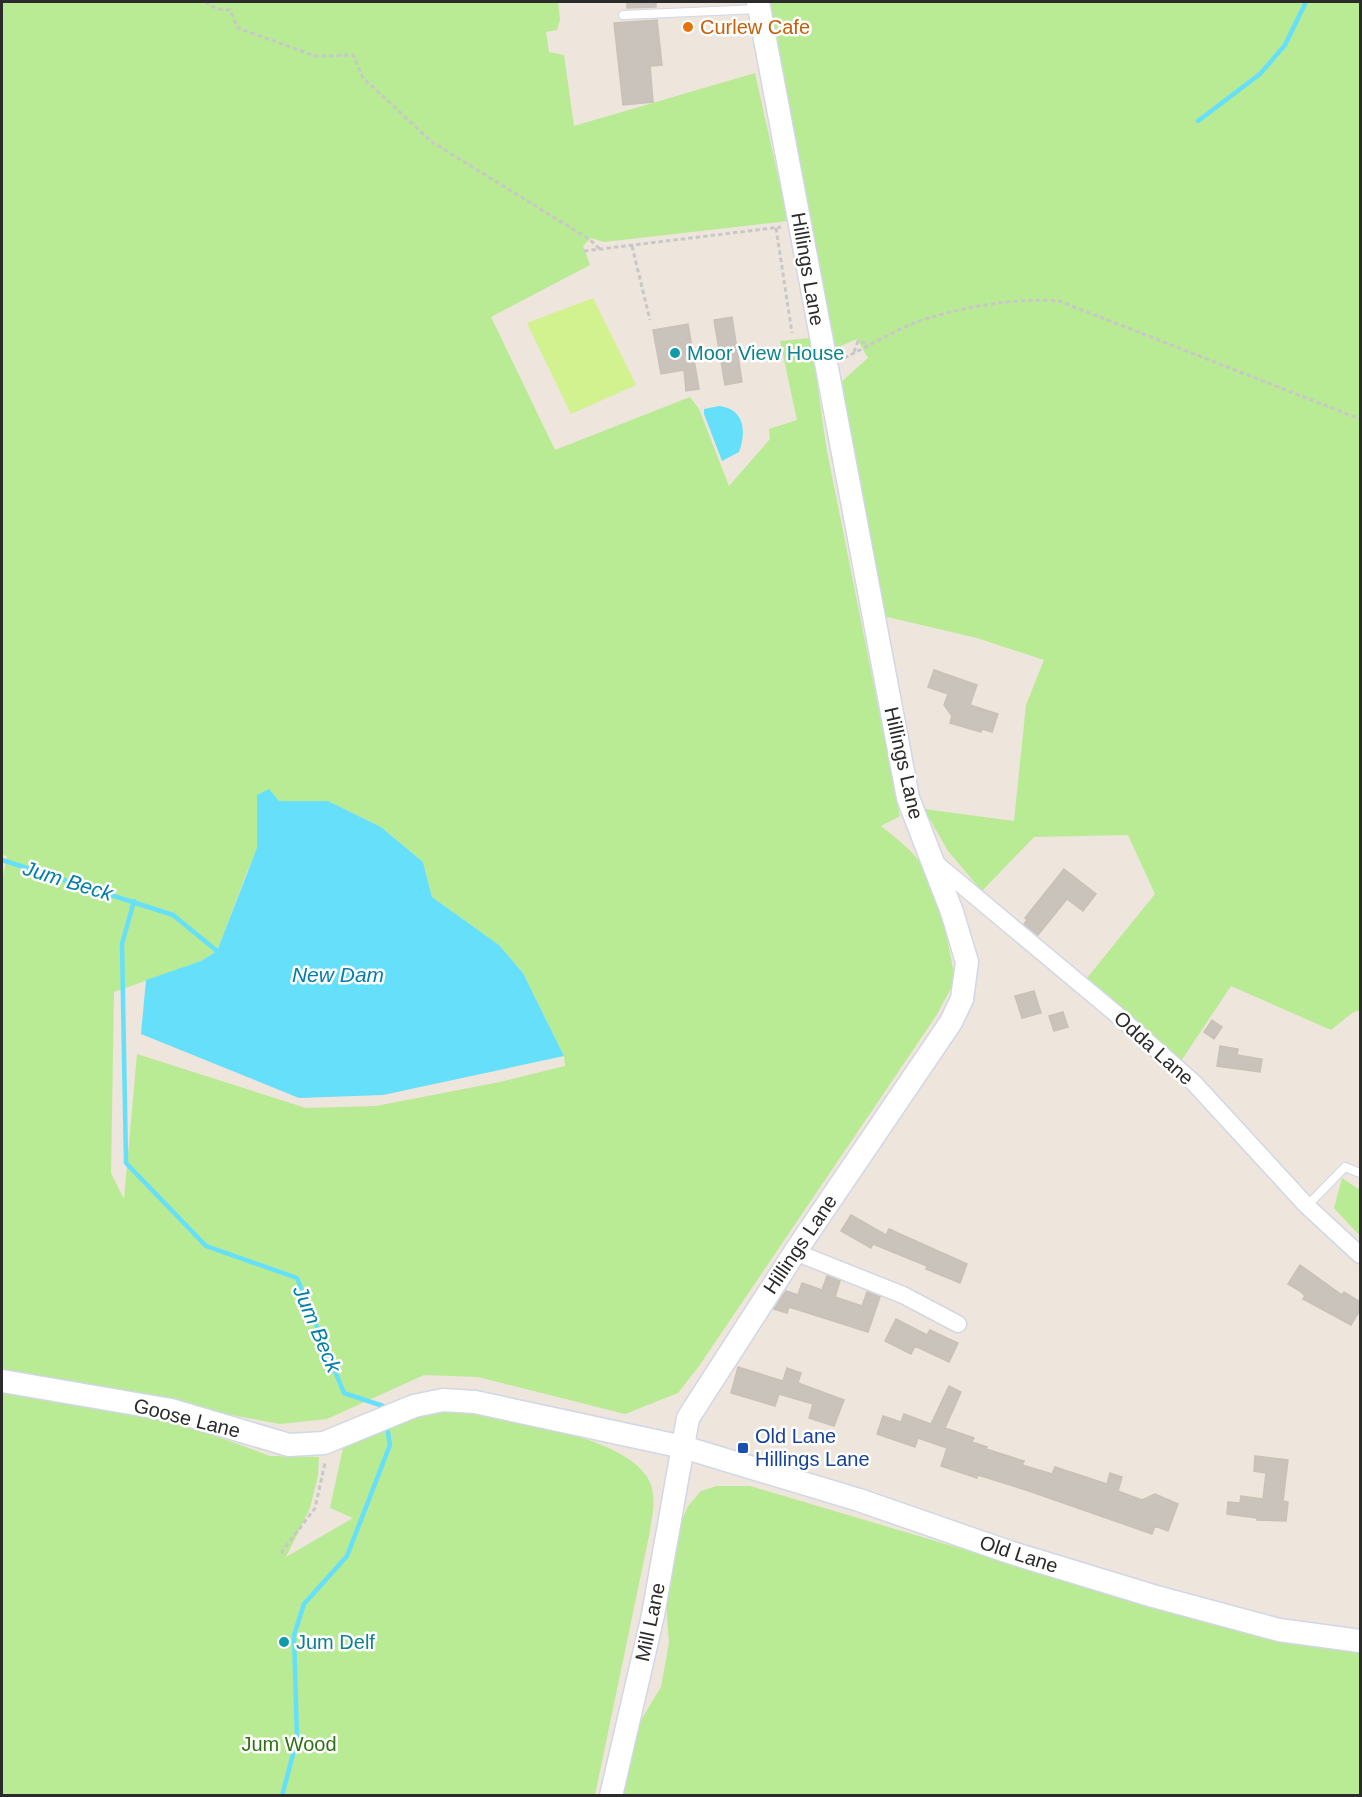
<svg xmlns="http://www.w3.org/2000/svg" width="1362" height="1797" font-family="Arial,sans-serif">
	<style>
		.green { fill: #b9ea94; fill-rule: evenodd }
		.pitch { fill: #d1f28f }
		.water { fill: #66e0fa }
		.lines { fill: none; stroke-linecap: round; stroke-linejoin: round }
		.stream { stroke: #66e0fa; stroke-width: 4.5 }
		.building { fill: #c9c3bb; stroke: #cac1b6; stroke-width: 1.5 }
		.lane-casing { stroke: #d1d7e5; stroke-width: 10 }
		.street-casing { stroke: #d1d7e5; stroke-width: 19 }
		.secondary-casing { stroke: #d1d7e5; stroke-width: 25 }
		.path { stroke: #c8c8c8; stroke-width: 3; stroke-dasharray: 4.5 3; stroke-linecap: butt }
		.lane { stroke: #fff; stroke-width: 8 }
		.street { stroke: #fff; stroke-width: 16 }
		.secondary { stroke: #fff; stroke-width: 22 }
		.food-dot { fill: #e8710a; stroke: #fff; stroke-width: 2 }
		.culture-dot { fill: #0f9aa8; stroke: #fff; stroke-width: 2 }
		.transit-dot { fill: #1a4fb4; stroke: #fff; stroke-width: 2 }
		.labels { text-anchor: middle; stroke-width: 5; stroke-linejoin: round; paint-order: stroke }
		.food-label { font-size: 20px; fill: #c56008; stroke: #fff; text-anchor: start }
		.street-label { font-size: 20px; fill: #2b2b2b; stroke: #fff }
		.culture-label { font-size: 20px; fill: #0d838f; stroke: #fff; text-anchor: start }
		.transit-label { font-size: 20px; fill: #164399; stroke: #fff; text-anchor: start }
		.park-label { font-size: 20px; fill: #2f7014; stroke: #fff }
		.water-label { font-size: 21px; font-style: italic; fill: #017faa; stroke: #fff }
	</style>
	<rect width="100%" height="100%" fill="#eee5dc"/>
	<!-- green -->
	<path class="green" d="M2,2H558L560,20L557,30L546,32L549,52L564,55L574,126L755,73L788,221L604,242L591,238L583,246L590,265L491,317L555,450L690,397L699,409L729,486L770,439L769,429L797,420L780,341L811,338L826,446L900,816L881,826C896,838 911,849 922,865C937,888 951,952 955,981L936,1016L699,1366L678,1393L625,1414L478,1377L424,1375L327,1419L280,1424L2,1373V881L7,856L2,855ZM279,801H328L381,827L423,862L432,897L499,945L523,973L564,1056L565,1066L500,1082L376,1106L306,1108L137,1054L124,1199L111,1173L114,992L201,961L217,951L247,872Z
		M770,2H1360V1010L1352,1013L1331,1030L1231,986L1181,1061L1087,978L1155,894L1128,835L1034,837L982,891L948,851L924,809L1014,821L1026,705L1044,660L977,638L883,616L840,383L868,358L857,339L836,348L779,69Z
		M1342,1178L1360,1190V1236L1334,1208Z
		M2,1392L183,1424L270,1456L319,1457L318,1476L310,1508L286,1557L353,1518L330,1508L343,1448C374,1430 407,1408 444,1406C456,1406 472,1412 484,1415C527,1424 618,1438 645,1474C658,1491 653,1511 650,1531L595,1795L2,1796Z
		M717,1486H750L1023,1567L1360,1650V1795L621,1796L638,1725L661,1687L669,1643L666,1602L680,1525L688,1506L701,1491Z"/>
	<!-- pitch -->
	<path class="pitch" d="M593,298L636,385L571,414L527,323Z"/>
	<!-- water -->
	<path class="water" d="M719,406C744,409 747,430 739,452L722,461L704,414V409Z
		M269,789L279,801H328L381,827L423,862L432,897L499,945L523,973L564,1056L383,1095L299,1098L141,1034L146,980L201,961L217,951L257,848V795Z"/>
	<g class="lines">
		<!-- stream -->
		<path class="stream" d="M1198,121L1260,74L1285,45L1306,2
			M2,860L173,915L217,951
			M134,901L122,944L126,1163L206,1246L297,1278L344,1393L383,1406L384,1412
			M282,1796L297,1739L294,1635L304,1604L347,1556L390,1445L387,1426"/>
	</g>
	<!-- building -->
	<path class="building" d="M627,2H656V7L627,8Z
		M657,20L662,65L650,66L653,102L623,105L614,23Z
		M732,317L742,382L725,385L714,320Z
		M688,324L699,389L686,391L684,370L661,374L653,330Z
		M934,670L977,685L970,705L998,714L992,732L982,729L981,732L950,723L952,716L944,705L948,694L928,687Z
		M1064,869L1096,894L1083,911L1067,899L1038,935L1024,924L1027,920L1025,918Z
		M1034,991L1041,1013L1022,1018L1015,996Z
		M1063,1012L1068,1027L1054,1031L1049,1016Z
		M1212,1020L1222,1027L1214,1039L1204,1032Z
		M1220,1046L1238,1049L1237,1055L1262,1059L1260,1072L1217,1066Z
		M851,1215L886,1235L889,1229L967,1264L960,1283L926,1269L927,1266L873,1244L871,1248L841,1231Z
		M1300,1265L1342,1295L1344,1292L1360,1302V1310L1351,1325L1303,1299L1305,1296L1300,1291L1288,1284Z
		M827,1276L840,1281L835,1297L862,1306L867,1292L880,1297L868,1332L789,1307L787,1313L774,1309L786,1291L798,1295L802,1283L822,1290Z
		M896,1319L927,1335L930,1330L958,1343L949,1362L915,1346L911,1354L885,1341Z
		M738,1367L783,1381L787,1368L801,1373L798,1383L844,1400L834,1426L809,1418L813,1404L779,1394L775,1406L731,1393Z
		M949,1386L961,1392L945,1428L974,1438L972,1442L987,1447L986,1449L1024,1461L1022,1465L1052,1474L1055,1467L1107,1484L1110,1473L1122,1477L1118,1491L1142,1500L1155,1494L1178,1504L1168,1531L1155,1526L1152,1534L1026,1490L978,1475L977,1478L941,1466L947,1448L918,1438L915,1447L877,1434L883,1416L901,1422L904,1414L931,1424Z
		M1255,1456L1288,1460L1283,1501L1288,1502L1286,1521L1257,1520V1518L1227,1514L1228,1502L1240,1503L1241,1496L1263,1499L1266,1473L1254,1471Z"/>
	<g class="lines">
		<defs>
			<path id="lane" d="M623,15L759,9
				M1307,1206L1345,1167L1360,1173"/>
			<path id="street" d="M933,861L1115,1013L1194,1083L1307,1206L1360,1255
				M795,1252L903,1295L958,1324"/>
			<path id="secondary" d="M2,1381L171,1410L289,1445L324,1443L414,1406L443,1400L475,1402L683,1447L859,1500L1009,1552L1153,1596L1279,1630L1360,1641
				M611,1796L653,1615L688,1418L795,1252L951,1022L962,999L967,962L952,912L908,798L758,2"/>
		</defs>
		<!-- lane casing -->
		<use href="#lane" class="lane-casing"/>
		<!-- street casing -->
		<use href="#street" class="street-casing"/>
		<!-- secondary casing -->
		<use href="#secondary" class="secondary-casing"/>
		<!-- path -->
		<path class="path" d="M205,2L217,9L230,10L238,28L315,56L353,55L363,78L432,142L589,239L600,249
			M776,228L792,333
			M632,246L650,320
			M584,251L781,227
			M854,352L858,341L869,344
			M844,358C867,347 890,333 914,323C954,308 1017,297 1059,301L1360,419
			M281,1553L315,1508L325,1463"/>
		<!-- lane -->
		<use href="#lane" class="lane"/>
		<!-- street -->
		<use href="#street" class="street"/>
		<!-- secondary -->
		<use href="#secondary" class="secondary"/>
	</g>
	<!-- markers -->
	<circle class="food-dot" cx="688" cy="27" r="6"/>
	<g class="culture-dot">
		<circle cx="675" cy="353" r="6"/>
		<circle cx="284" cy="1642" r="6"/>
	</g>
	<rect class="transit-dot" x="737" y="1442" width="12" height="12" rx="3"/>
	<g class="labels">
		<!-- food labels -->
		<g class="food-label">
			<text x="700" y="34">Curlew Cafe</text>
		</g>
		<!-- street labels -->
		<g class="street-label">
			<text transform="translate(808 269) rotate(80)" y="7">Hillings Lane</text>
			<text transform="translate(904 763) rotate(77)" y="7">Hillings Lane</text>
			<text transform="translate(1154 1048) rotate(42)" y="7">Odda Lane</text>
			<text transform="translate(800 1244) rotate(-56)" y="7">Hillings Lane</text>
			<text transform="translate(187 1418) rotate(14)" y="7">Goose Lane</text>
			<text transform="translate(1019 1554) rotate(18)" y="7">Old Lane</text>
			<text transform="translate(650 1622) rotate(-78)" y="7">Mill Lane</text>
		</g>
		<!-- culture labels -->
		<g class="culture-label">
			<text x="687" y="360">Moor View House</text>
			<text x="296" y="1649">Jum Delf</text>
		</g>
		<!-- transit labels -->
		<g class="transit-label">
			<text x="755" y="1443">Old Lane<tspan x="755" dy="23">Hillings Lane</tspan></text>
		</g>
		<!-- park labels -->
		<g class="park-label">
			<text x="289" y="1751">Jum Wood</text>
		</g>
		<!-- water labels -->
		<g class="water-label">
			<text transform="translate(68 881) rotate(17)" y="7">Jum Beck</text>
			<text x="338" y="982">New Dam</text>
			<text transform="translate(317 1329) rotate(67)" y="7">Jum Beck</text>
		</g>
	</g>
	<!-- border -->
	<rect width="1362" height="1797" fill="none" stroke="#2b2b2b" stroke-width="6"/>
</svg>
